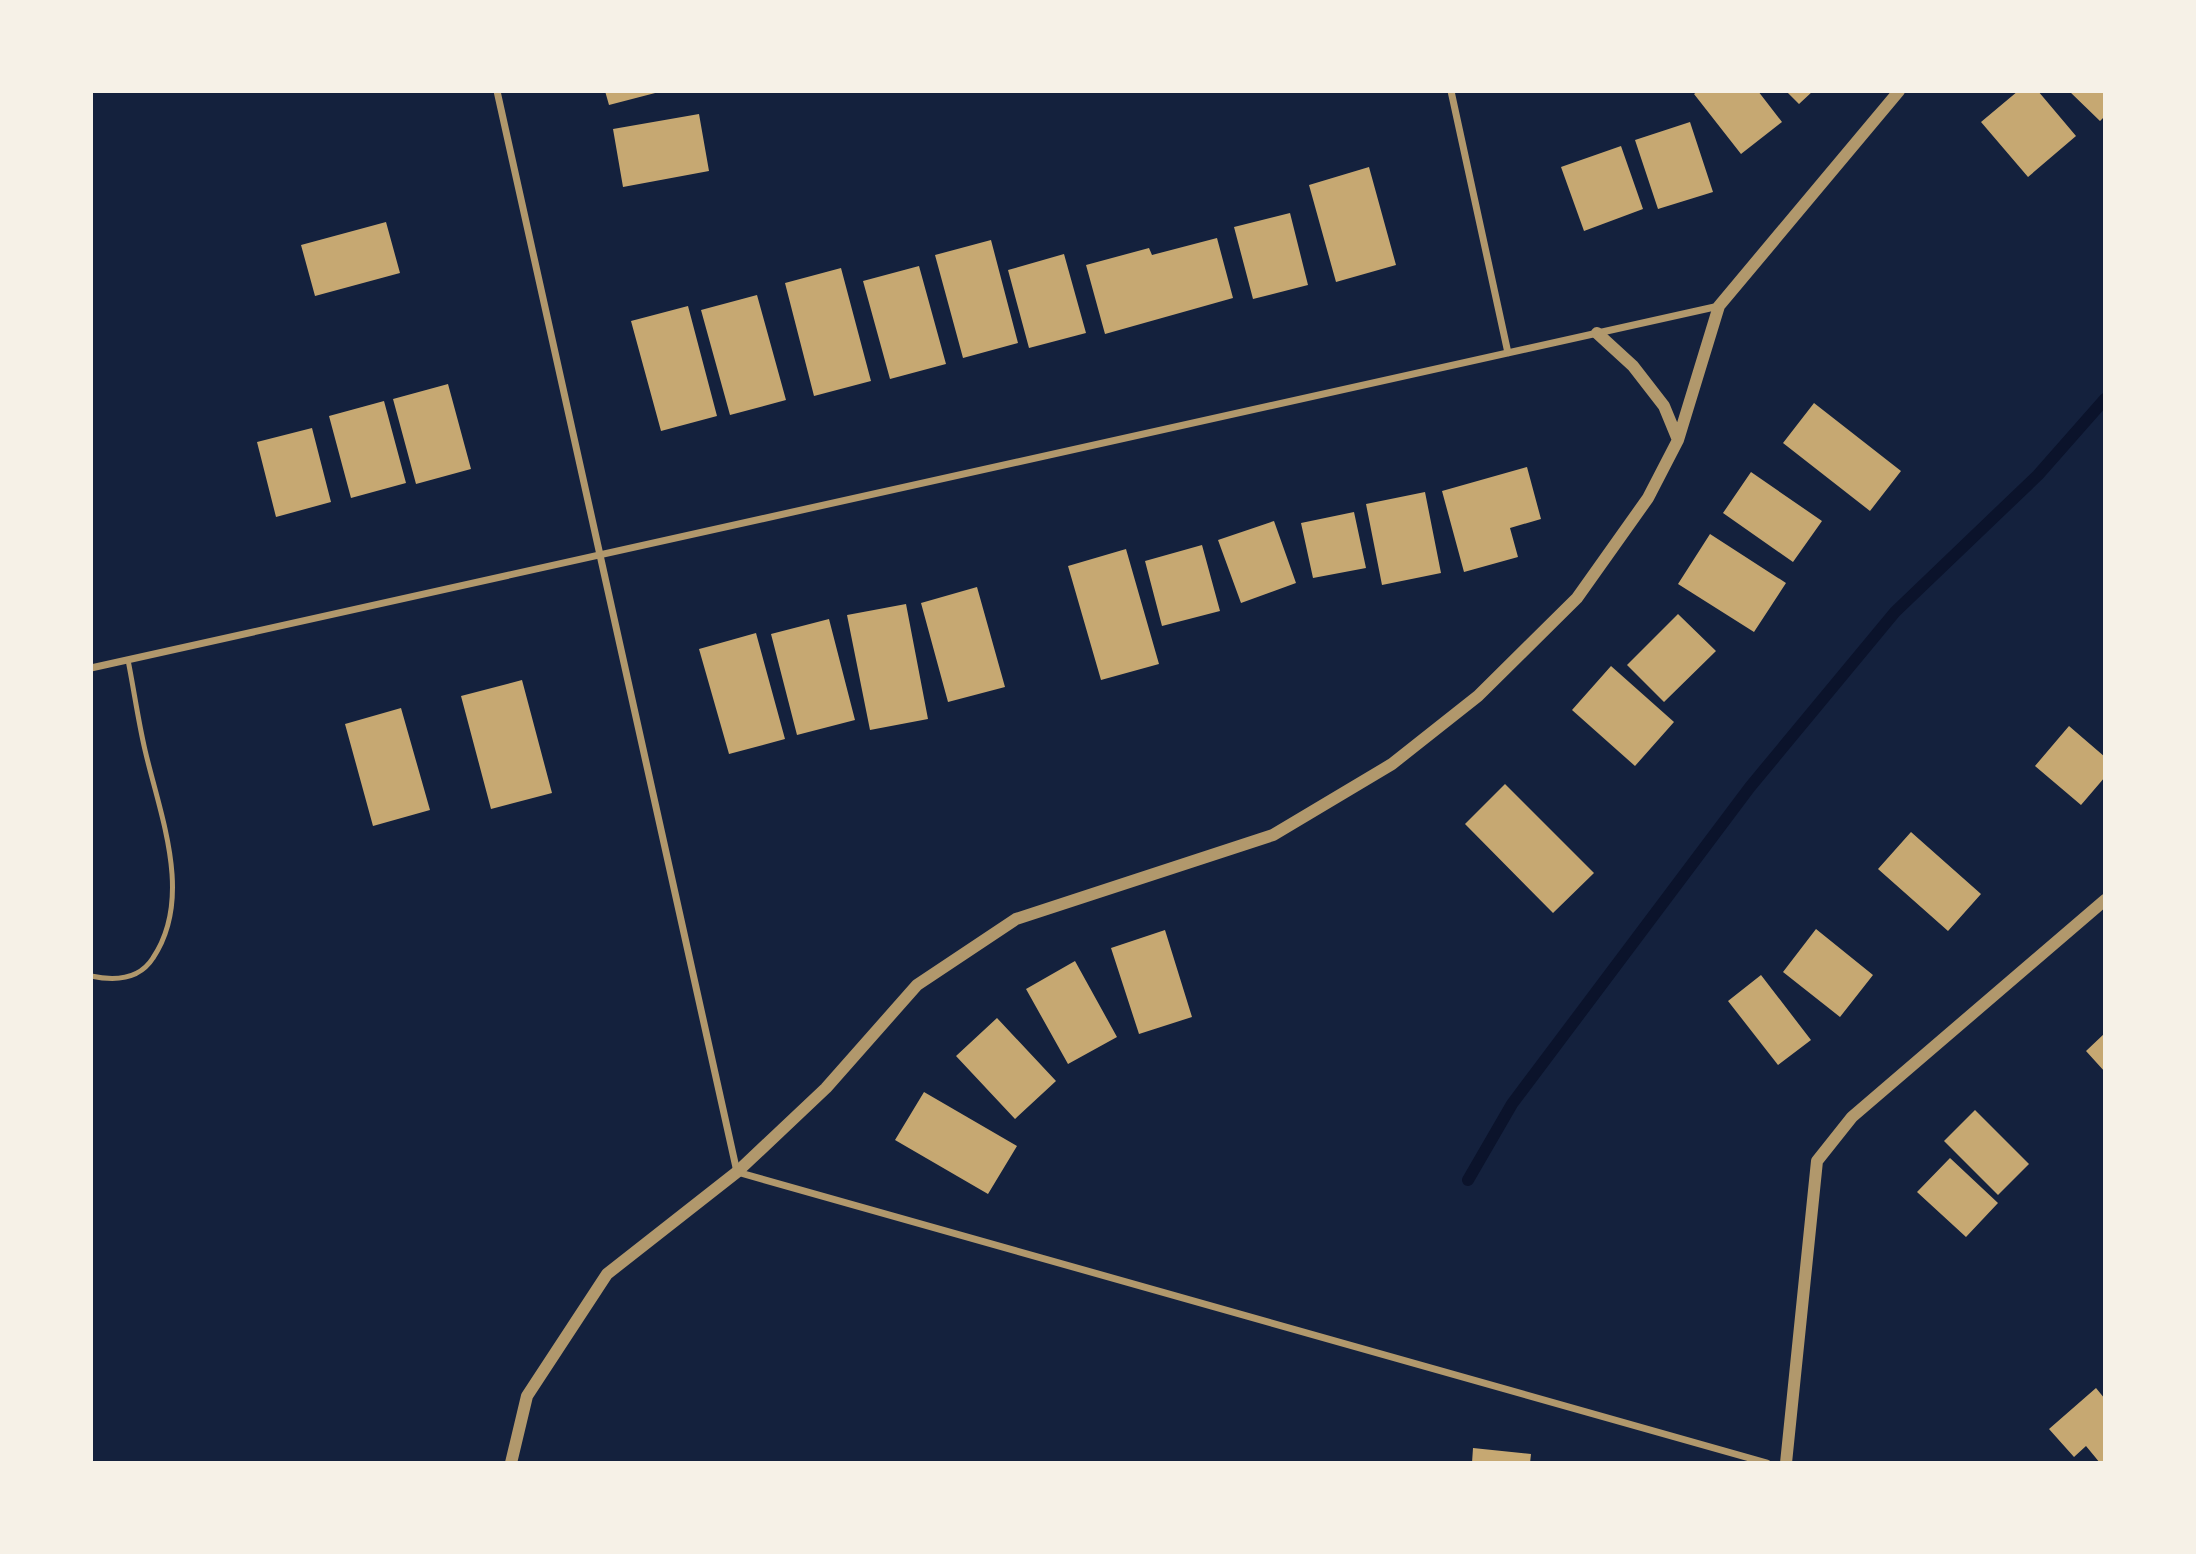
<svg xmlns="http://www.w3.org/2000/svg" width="2196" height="1554" font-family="Barlow,sans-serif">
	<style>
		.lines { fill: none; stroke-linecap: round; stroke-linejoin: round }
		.stream { stroke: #0b132b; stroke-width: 12 }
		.building { fill: #c6a872 }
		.service { stroke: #b1986c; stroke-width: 5 }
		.minor { stroke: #b1986c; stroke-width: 7 }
		.tertiary { stroke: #b1986c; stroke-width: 12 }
	</style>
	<rect width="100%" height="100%" fill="#14213d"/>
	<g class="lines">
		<!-- stream -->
		<path class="stream" d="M1468,1180L1512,1104L1750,787L1895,612L2038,475L2105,399"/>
	</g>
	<!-- building -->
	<path class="building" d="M605,91H659V92L609,105Z
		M1698,91H1758L1782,122L1741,154L1694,94Z
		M1786,91H1813L1799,104Z
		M2018,91H2038L2076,136L2028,177L1981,122Z
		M2069,91H2105V116L2100,121Z
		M699,114L709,171L623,187L613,129Z
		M1690,122L1713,192L1658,209L1635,140Z
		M1621,146L1643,209L1584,231L1561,167Z
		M1369,167L1396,265L1336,282L1309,185Z
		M1290,213L1308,285L1253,299L1234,227Z
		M386,222L400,273L315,296L301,245Z
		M1217,238L1233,298L1105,334L1086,265L1149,248L1152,255Z
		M991,240L1018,343L963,358L935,255Z
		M1064,254L1086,333L1029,348L1008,270Z
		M919,266L946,364L890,379L863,281Z
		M841,268L871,381L814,396L785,283Z
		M757,295L786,400L730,415L701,310Z
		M688,306L717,416L661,431L631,321Z
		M448,384L471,469L416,484L393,399Z
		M384,401L406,483L351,498L329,416Z
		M1814,403L1901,471L1870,511L1783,443Z
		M312,428L331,502L276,517L257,442Z
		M1527,467L1541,519L1510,528L1518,557L1464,572L1442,491Z
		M1751,472L1822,521L1793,562L1723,513Z
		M1425,492L1441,573L1382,585L1366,504Z
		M1354,512L1366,568L1313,578L1301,523Z
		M1274,521L1296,583L1241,603L1218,540Z
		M1710,534L1786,583L1754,632L1678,584Z
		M1202,545L1220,611L1162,626L1145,561Z
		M1126,549L1159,664L1101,680L1068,566Z
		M977,587L1005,687L948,702L921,603Z
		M906,604L928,719L870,730L847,615Z
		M1678,614L1716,651L1664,702L1627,665Z
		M829,619L855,720L797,735L771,634Z
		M756,633L785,739L729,754L699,649Z
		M1611,666L1674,722L1635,766L1572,710Z
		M522,680L552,793L491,809L461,696Z
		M401,708L430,810L373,826L345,724Z
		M2069,726L2105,757V777L2081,805L2035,766Z
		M1505,784L1594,873L1553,913L1465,824Z
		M1911,832L1981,894L1948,931L1878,869Z
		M1816,929L1873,975L1840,1017L1783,972Z
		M1165,930L1192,1017L1139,1034L1111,948Z
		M1075,961L1117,1037L1068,1064L1026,989Z
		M1761,975L1811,1040L1778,1065L1728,1001Z
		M997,1018L1056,1081L1015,1119L956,1056Z
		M2105,1033V1072L2086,1051Z
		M924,1092L1017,1146L988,1194L895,1140Z
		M1975,1110L2029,1164L1998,1195L1944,1141Z
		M1950,1158L1998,1203L1966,1237L1917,1192Z
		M2096,1388L2105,1399V1463H2100L2086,1446L2074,1457L2049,1429Z
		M1473,1448L1531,1454L1530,1463H1472Z"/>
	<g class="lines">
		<!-- service -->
		<path class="service" d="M91,976C114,981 139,980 153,958C194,897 160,815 145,750C138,720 134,690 128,660"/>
		<!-- minor -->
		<path class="minor" d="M497,91L737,1172L1767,1463
			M1451,91L1508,353
			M91,668L1719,306"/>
		<!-- tertiary -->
		<path class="tertiary" d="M1597,333L1633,366L1664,406L1678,440
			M511,1463L527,1396L607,1274L737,1172L826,1088L917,985L1016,919L1273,835L1392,764L1478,696L1577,598L1648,498L1678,440L1719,306L1899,91
			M1786,1463L1817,1161L1852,1117L2105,900"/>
	</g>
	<!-- border -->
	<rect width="2196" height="1554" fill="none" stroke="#f6f1e7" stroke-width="186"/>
</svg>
